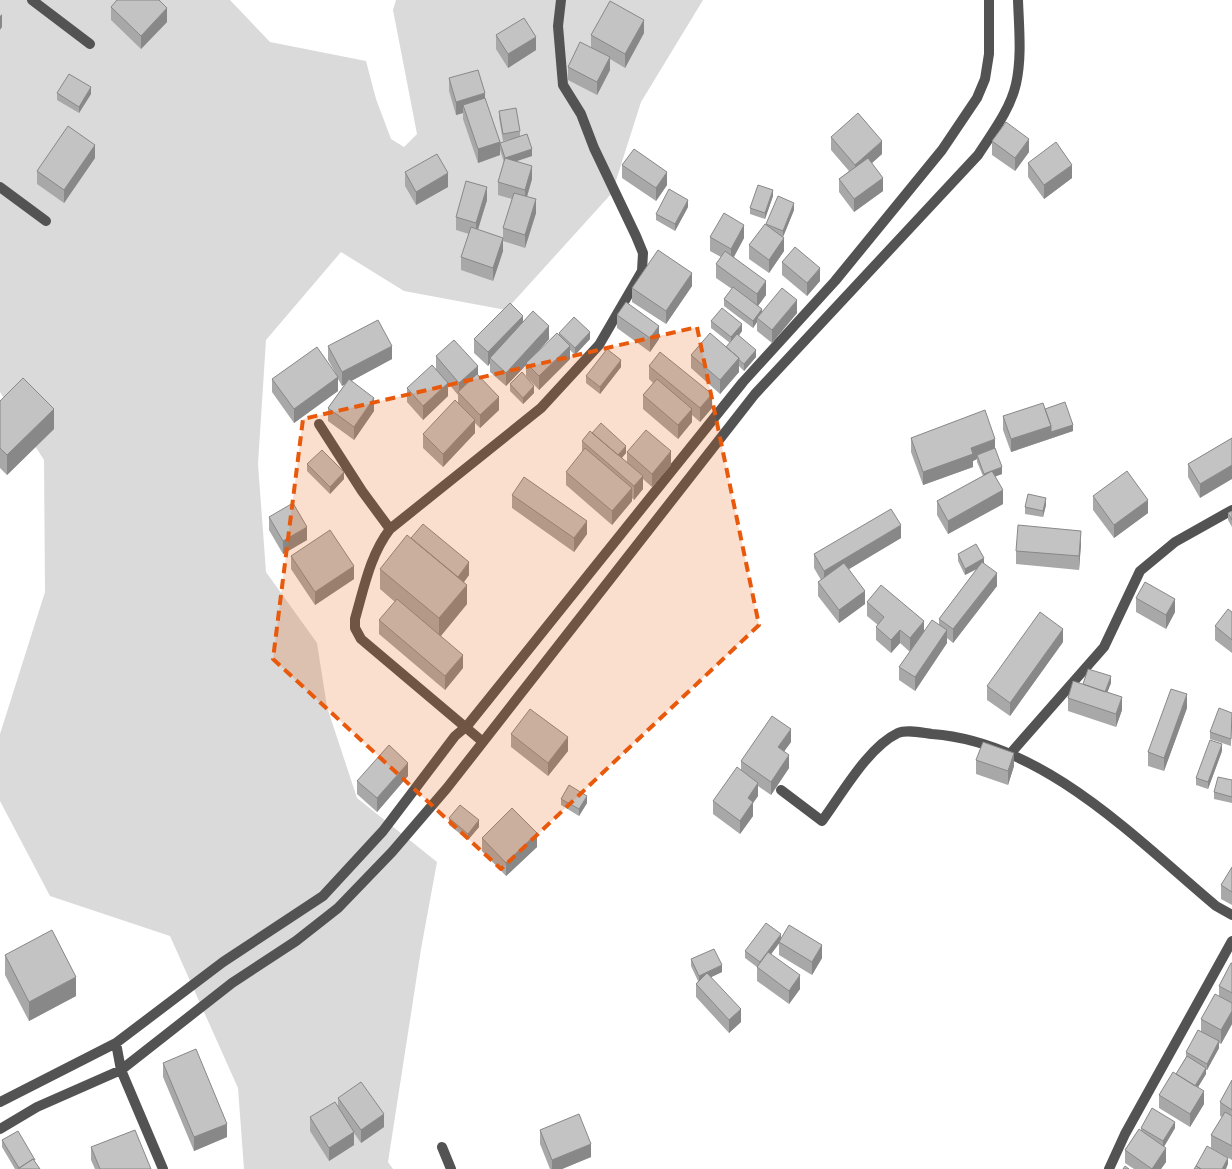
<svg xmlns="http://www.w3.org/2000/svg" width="1232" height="1169" font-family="Poppins,sans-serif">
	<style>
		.green { fill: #dadada }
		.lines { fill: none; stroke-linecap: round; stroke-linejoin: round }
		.minor { stroke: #535353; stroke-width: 10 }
		.wall { fill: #a8a8a8 }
		.shaded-wall { fill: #888 }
		.building { fill: #c3c3c3; stroke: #888 }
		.marked { fill: #e8590c; fill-opacity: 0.2; stroke: #e8590c; stroke-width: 4; stroke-dasharray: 10 6; stroke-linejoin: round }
	</style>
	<rect width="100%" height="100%" fill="#fff"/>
	<!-- green -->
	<path class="green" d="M0,0H230L270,42L366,61L376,99L391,139L404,147L417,134L393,10L396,0H703L641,102L612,193L506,310L404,291L341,252L266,340L258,464L266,572L317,643L327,707L357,798L437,862L421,949L388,1162L393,1169H244L238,1088L170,936L50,896L0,801V734L45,592L44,460L0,392Z"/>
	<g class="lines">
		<!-- minor -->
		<path class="minor" d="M32,0L90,44
			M0,187L46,221
			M319,424L362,491L390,529C370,555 364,588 355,619V628L361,639L483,742
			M390,529L541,408L599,345L642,271L643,253L636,236L594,148L581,114L563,85L558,26L561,0
			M1010,754L1104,647L1140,571L1175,542L1232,510
			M781,790L822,821C842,794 868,747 898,733C907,729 923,733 932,734C1043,742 1135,838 1216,906L1232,915
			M116,1043L121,1070L163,1169
			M0,1102L116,1043L223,962L323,896L383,831L455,736L467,726L743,382L835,281L942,150L977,98L985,79L989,54V0
			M0,1129L37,1107L121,1070L232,983L296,941L338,908L392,852L447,788L755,394L978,155C992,133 1010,110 1016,84C1022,57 1019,28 1018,0
			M442,1147L451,1169
			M1109,1169L1125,1134L1232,941"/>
	</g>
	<!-- wall -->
	<path class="wall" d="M111,7L167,22L141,49L111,20Z
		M644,33L625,68L610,59V70L597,95L568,80V67L591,48V35Z
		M496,35L536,50L508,68L496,49Z
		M449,78L485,98L500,155L478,163L463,119V113L456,115L449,91Z
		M57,93L91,94L79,113L57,100Z
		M499,111L520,131V137L532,156L516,161L532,179L527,197L536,213L525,248L503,241V228L512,199L498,195V182L504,162L500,150V143L515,138L503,141L499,118Z
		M831,137L882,154L872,163L883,191L854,212L839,192V179L849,171L831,150Z
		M992,141L1029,152L1015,171L992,155Z
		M95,158L64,203L37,184V171Z
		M1028,163L1072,178L1044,199L1028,177Z
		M622,165L667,185L656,201L622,178Z
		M405,172L448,187L416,205L405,186Z
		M773,196L765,219L750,214V208Z
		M487,200L478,229L503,251L493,281L461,270V257L469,234L456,230V217Z
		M688,207L675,231L656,220V214Z
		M794,210L783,237L784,251L769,273L749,259V245L766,225Z
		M710,237L744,238L734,257L766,295L758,306L762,312L797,313L772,343L757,331V322L753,328L724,306V299L732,289L716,278V264L721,257L710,251Z
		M782,262L820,281L807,296L782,275Z
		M692,286L666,324L632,302V288Z
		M617,315L659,339L650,352L617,328Z
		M711,321L742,331L739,336L756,357L744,371L739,366V372L720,394L691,368V355L726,347L730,343L711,328Z
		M523,322L549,339L539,350L559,335V333L590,339L575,355L570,350V359L539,390L526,376V365L506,386L490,372V363L488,366L474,353V339Z
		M328,346L392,359L351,381L374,411L354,440L328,421V408L345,384L342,386L338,379V391L294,423L272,392V379L336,374L328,360Z
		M436,356L478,375L499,410L480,428L475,423V433L443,467L423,448V434L458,404V395L448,383V396L423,420L407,402V388L436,369Z
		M649,366L712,408L700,422L692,415V422L678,439L643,409V395L653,383L649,379Z
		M621,367L600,394L586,383V376Z
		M510,384L534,393L523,404L510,391Z
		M0,401L54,429L7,475L0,468Z
		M1045,409L1073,431L1011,452L1003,430V416Z
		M911,438L995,449L1002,474L995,476L1003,504L948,534L937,515V501L983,476L977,462V459L973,461V467L923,485L911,452Z
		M1232,438L1200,498L1188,477V464Z
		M582,441L626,453L622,458L627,462V452L671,465L652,487L643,479V489L634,500L632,498V501L612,525L566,485V472L582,453Z
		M307,464L344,479L330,494L307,471Z
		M512,495L587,534L574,552L512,508Z
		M1093,496L1148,513L1114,538L1093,510Z
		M1046,505L1043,517L1025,514V507Z
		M1232,511V527L1228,520V513Z
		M269,517L307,540L283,554L269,530Z
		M411,538L469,575L464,582L467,604L441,636L463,668L445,690L379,634V620L395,602L380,589V569Z
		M901,538L849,569L865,604L839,623L818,596V582L821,580L814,568V554Z
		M1081,544L1079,570L1016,564V551Z
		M958,554L984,563L997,586L953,643L947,638V643L915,691L899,680V667L910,652L900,643L891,653L876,640V627L878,625L867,616V602L924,631L939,624V619L977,569L965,575L958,561Z
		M291,556L354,579L315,605L291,569Z
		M1136,598L1175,612L1166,629L1136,612Z
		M1232,612V653L1215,640V626Z
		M1063,642L1010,716L987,700V686Z
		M1111,683L1107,692L1122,710L1116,727L1068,711V698L1083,684Z
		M1187,708L1164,771L1148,766V752Z
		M1232,713L1231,746L1210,739V732Z
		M511,734L568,751L548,776L511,747Z
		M791,742L784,751L789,768L771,795L758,786V796L753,803V816L740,834L713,814V801L741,770V761Z
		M1222,751L1208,789L1196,785V778Z
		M976,760L1014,766L1008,785L976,774Z
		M408,776L377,812L357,794V781Z
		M1232,780V803L1214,799V792Z
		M561,799L587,803L579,816L561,805Z
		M449,818L479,827L468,840L449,825Z
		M482,838L537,847L506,876L482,851Z
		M1232,867V905L1221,899V885Z
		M781,939L822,958L812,975L779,955V943L771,954L800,989L789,1004L757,981V967L745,958V951Z
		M5,955L76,996L29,1021L5,975Z
		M691,959L722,972L711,977L741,1022L729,1033L696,997V984L698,981L691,966Z
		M1232,963V1024L1221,1044L1219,1043V1048L1207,1070H1206V1074L1198,1087L1204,1104L1190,1127L1159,1108V1095L1176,1074L1186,1057V1052L1201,1032V1019L1219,996V986Z
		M163,1063L227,1137L194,1151L163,1077Z
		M1232,1080V1160L1211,1148V1135L1222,1117L1220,1116V1102Z
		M338,1098L384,1127L361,1143L354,1133V1145L329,1161L310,1131V1117L338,1107Z
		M1141,1128H1175L1164,1147L1166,1162L1161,1169H1134L1125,1163V1150L1141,1131Z
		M540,1130L591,1157L562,1169H550L540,1144Z
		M2,1140L35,1162L40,1169H15L2,1147Z
		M91,1147L151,1169H95L91,1160Z"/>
	<!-- shaded-wall -->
	<path class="shaded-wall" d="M167,8V22L141,49V36Z
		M2,14V27L0,30V16Z
		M644,20V33L625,68V54Z
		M536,37V50L508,68V54Z
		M610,57V70L597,95V82Z
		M91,87V94L79,113V107Z
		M485,93V107L463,105V113L456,115V102Z
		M1029,139V152L1015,171V158Z
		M882,141V154L855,178V165Z
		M500,142V155L478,163V149Z
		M95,145V158L64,203V190Z
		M532,149V156L505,165V158Z
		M1072,165V178L1044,199V185Z
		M532,166V179L525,203V190Z
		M667,172V185L656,201V188Z
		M448,173V187L416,205V192Z
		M883,178V191L854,212V199Z
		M487,187V200L476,236V223Z
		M773,190V196L765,219V213Z
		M536,199V213L525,248V235Z
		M688,200V207L675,231V224Z
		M794,203V210L783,237V231Z
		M744,225V238L731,262V249Z
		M503,238V251L493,281V268Z
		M784,238V251L769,273V260Z
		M820,268V281L807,296V283Z
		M692,273V286L666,324V311Z
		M766,281V295L757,307V294Z
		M797,300V313L772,343V330Z
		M762,309V316L757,318V322L753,328V321Z
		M523,316V329L490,358V363L488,366V352Z
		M742,324V331L731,344V337Z
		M549,326V339L527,364L526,363V365L506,386V373Z
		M659,326V339L650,352V338Z
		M590,332V339L575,355V348Z
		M392,346V359L342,386V372Z
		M570,346V359L539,390V376Z
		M756,350V357L744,371V364Z
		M739,358V372L720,394V380Z
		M621,360V367L600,394V387Z
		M478,366V380L459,393V383Z
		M338,377V391L294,423V409Z
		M448,383V396L423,420V406Z
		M534,386V393L523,404V398Z
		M712,394V408L700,422V408Z
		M499,397V410L480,428V415Z
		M374,398V411L354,440V427Z
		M54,409V429L7,475V455Z
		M692,409V422L678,439V425Z
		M475,420V433L443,467V454Z
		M1073,425V431L1011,452V439L1051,426Z
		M995,439V452L977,455V459L973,461V467L923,485V472L971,448Z
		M626,446V453L617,463V456Z
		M671,451V465L652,487V474Z
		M1232,465V479L1200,498V484Z
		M1002,467V474L984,481V474Z
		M344,472V479L330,494V487Z
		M643,476V489L634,500V486Z
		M632,488V501L612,525V511Z
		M1003,490V504L948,534V521Z
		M1046,498V505L1043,517V511Z
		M1148,500V513L1114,538V525Z
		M587,521V534L574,552V538Z
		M901,525V538L824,584V571Z
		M307,527V540L283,554V541Z
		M1081,531V544L1079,570V556Z
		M984,558V565L965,575V569Z
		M469,562V575L458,590V577Z
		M354,566V579L315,605V592Z
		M997,573V586L953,643V629Z
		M467,585V604L439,638V618Z
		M865,591V604L839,623V610Z
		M1175,599V612L1166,629V615Z
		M924,621V634L910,652V638Z
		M1063,629V642L1010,716V703Z
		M900,630V643L891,653V640Z
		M947,630V643L915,691V677Z
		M463,655V668L445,690V676Z
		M1111,676V683L1103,704V698Z
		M1187,694V708L1164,771V758Z
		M1122,697V710L1116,727V714Z
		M791,729V742L778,760V747Z
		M568,737V751L548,776V763Z
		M1222,744V751L1208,789V782Z
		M1014,753V766L1008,785V771Z
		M789,755V768L771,795V782Z
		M408,763V776L377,812V798Z
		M758,783V796L753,803V816L740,834V821L748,798Z
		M587,796V803L579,816V809Z
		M479,820V827L468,840V834Z
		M537,833V847L506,876V863Z
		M781,934V941L760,969V962Z
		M822,945V958L812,975V962Z
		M722,965V972L699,983V976Z
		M800,975V989L789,1004V991Z
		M76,977V996L29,1021V1002Z
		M741,1009V1022L729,1033V1020Z
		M1232,1011V1024L1221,1044V1030Z
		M1219,1041V1048L1207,1070V1064Z
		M1206,1068V1074L1192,1097V1090Z
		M1204,1091V1104L1190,1127V1114Z
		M384,1114V1127L361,1143V1130Z
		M1175,1122V1128L1163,1148V1141Z
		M227,1124V1137L194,1151V1137Z
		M354,1132V1145L329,1161V1148Z
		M591,1144V1157L562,1169H552V1160Z
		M1166,1148V1162L1161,1169H1152Z
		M1228,1158V1164L1226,1169H1222Z"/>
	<!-- building -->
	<path class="building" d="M117,0H159L167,8L141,36L111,7Z
		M610,1L644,20L625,54L591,35Z
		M524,18L536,37L508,54L496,35Z
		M580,42L610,57L597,82L568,67Z
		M478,70L485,93L456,102L449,78Z
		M69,74L91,87L79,107L57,93Z
		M485,98L500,142L478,149L463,105Z
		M516,108L520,131L503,134L499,111Z
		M858,113L882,141L855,165L831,137Z
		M1006,122L1029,139L1015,158L992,141Z
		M68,126L95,145L64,190L37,171Z
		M527,134L532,149L505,158L500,143Z
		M1056,142L1072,165L1044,185L1028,163Z
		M634,149L667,172L656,188L622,165Z
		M437,154L448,173L416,192L405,172Z
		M505,158L532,166L525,190L498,182Z
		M868,158L883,178L854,199L839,179Z
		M466,181L487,187L476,223L456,217Z
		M758,185L773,190L765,213L750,208Z
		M669,189L688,200L675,224L656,214Z
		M514,193L536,199L525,235L503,228Z
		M778,196L794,203L783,231L766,224Z
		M724,213L744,225L731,249L710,237Z
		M765,224L784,238L769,260L749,245Z
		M471,227L503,238L493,268L461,257Z
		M795,247L820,268L807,283L782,262Z
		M658,250L692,273L666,311L632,288Z
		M725,251L766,281L757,294L716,264Z
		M733,287L762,309L753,321L724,299Z
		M782,288L797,300L772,330L757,318Z
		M626,302L659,326L650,338L617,315Z
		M510,303L523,316L488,352L474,339Z
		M722,308L742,324L731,337L711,321Z
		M533,311L549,326L506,373L490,358Z
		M574,317L590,332L575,348L559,333Z
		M378,320L392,346L342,372L328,346Z
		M557,333L570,346L539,376L526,363Z
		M710,333L739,358L720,380L691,355Z
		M737,334L756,350L744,364L739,360V358L726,347Z
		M454,340L478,366L459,383L436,356Z
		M317,347L338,377L294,409L272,379Z
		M607,349L621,360L600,387L586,376Z
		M660,352L712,394L700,408L649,366Z
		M432,365L448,383L423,406L407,388Z
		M522,372L534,386L523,398L510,384Z
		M477,374L499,397L480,415L458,392Z
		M23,378L54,409L7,455L0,448V401Z
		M349,379L374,398L354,427L328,408Z
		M657,379L692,409L678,425L643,395Z
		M455,400L475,420L443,454L423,434Z
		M1065,402L1073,425L1051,432V426L1045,409Z
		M1043,403L1051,426L1011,439L1003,416Z
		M985,410L995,439L971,448L973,454L923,472L911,438Z
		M601,423L626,446L618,455L592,433Z
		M646,430L671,451L652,474L627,452Z
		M590,431L643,476L634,486L582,441Z
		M1232,438V465L1200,484L1188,464Z
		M585,448L632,488L612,511L566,472Z
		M995,448L1002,467L984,474L977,455Z
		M322,450L344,472L330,487L307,464Z
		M992,471L1003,490L948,521L937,501Z
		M1127,471L1148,500L1114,525L1093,496Z
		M524,477L587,521L574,538L512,495Z
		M1028,494L1046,498L1043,511L1025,507Z
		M293,503L307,527L283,541L269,517Z
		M891,509L901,525L824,571L814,554Z
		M1232,511V520L1228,513Z
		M423,524L469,562L458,577L411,538Z
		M1018,525L1081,531L1079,556L1016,551Z
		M330,530L354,566L315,592L291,556Z
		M407,535L467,585L439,618L380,569Z
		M976,544L984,558L965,569L958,554Z
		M982,562L997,573L953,629L939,619Z
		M844,563L865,591L839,610L818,582Z
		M1145,582L1175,599L1166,615L1136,598Z
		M881,585L924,621L910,638L900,630L891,640L876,627L884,617L867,602Z
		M397,599L463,655L445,676L379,620Z
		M1228,609L1232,612V640L1215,626Z
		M1040,612L1063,629L1010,703L987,686Z
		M932,620L947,630L915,677L899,667Z
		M1088,669L1111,676L1105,692L1083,684Z
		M1073,681L1122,697L1116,714L1068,698Z
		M1171,689L1187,694L1164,758L1148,752Z
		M1219,708L1232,713L1231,739L1210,732Z
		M530,709L568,737L548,763L511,734Z
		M772,716L791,729L778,747L789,755L771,782L741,761Z
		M1210,740L1222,744L1208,782L1196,778Z
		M983,742L1014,753L1008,771L976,760Z
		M389,745L408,763L377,798L357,781Z
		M737,767L758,783L748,798L753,802L740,821L713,801Z
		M1218,777L1232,780V797L1214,792Z
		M569,785L587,796L579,809L561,799Z
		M460,805L479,820L468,834L449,818Z
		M512,808L537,833L506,863L482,838Z
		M1232,867V892L1221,885Z
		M766,923L781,934L760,962L745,951Z
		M789,925L822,945L812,962L779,942Z
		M52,930L76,977L29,1002L5,955Z
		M714,949L722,965L699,976L691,959Z
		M768,952L800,975L789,991L757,967Z
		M1231,963H1232V993L1219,986Z
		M707,973L741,1009L729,1020L696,984Z
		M1215,994L1232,1003V1011L1221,1030L1201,1019Z
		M1198,1030L1219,1041L1207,1064L1186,1052Z
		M196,1049L227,1124L194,1137L163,1063Z
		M1187,1056L1206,1068L1195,1086L1176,1074Z
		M1173,1072L1204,1091L1190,1114L1159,1095Z
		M1232,1080V1110L1220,1102Z
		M361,1082L384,1114L361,1130L338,1098Z
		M335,1102L354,1132L329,1148L310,1117Z
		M1152,1108L1175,1122L1163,1141L1141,1128Z
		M1225,1112L1232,1116V1146L1211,1135Z
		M579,1114L591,1144L552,1160L540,1130Z
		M1139,1129L1166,1148L1152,1169L1125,1150Z
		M135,1130L151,1169H100L91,1147Z
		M18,1131L35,1160H34L33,1159L19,1168L2,1140Z
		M1207,1146L1228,1158L1222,1169H1201L1196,1166Z
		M33,1159L40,1169H18Z
		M1125,1166L1129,1169H1123Z
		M1196,1166L1201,1169H1194Z"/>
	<!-- marked area -->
	<path class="marked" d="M697,327L759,625L501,869L273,659L303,419Z"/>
</svg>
